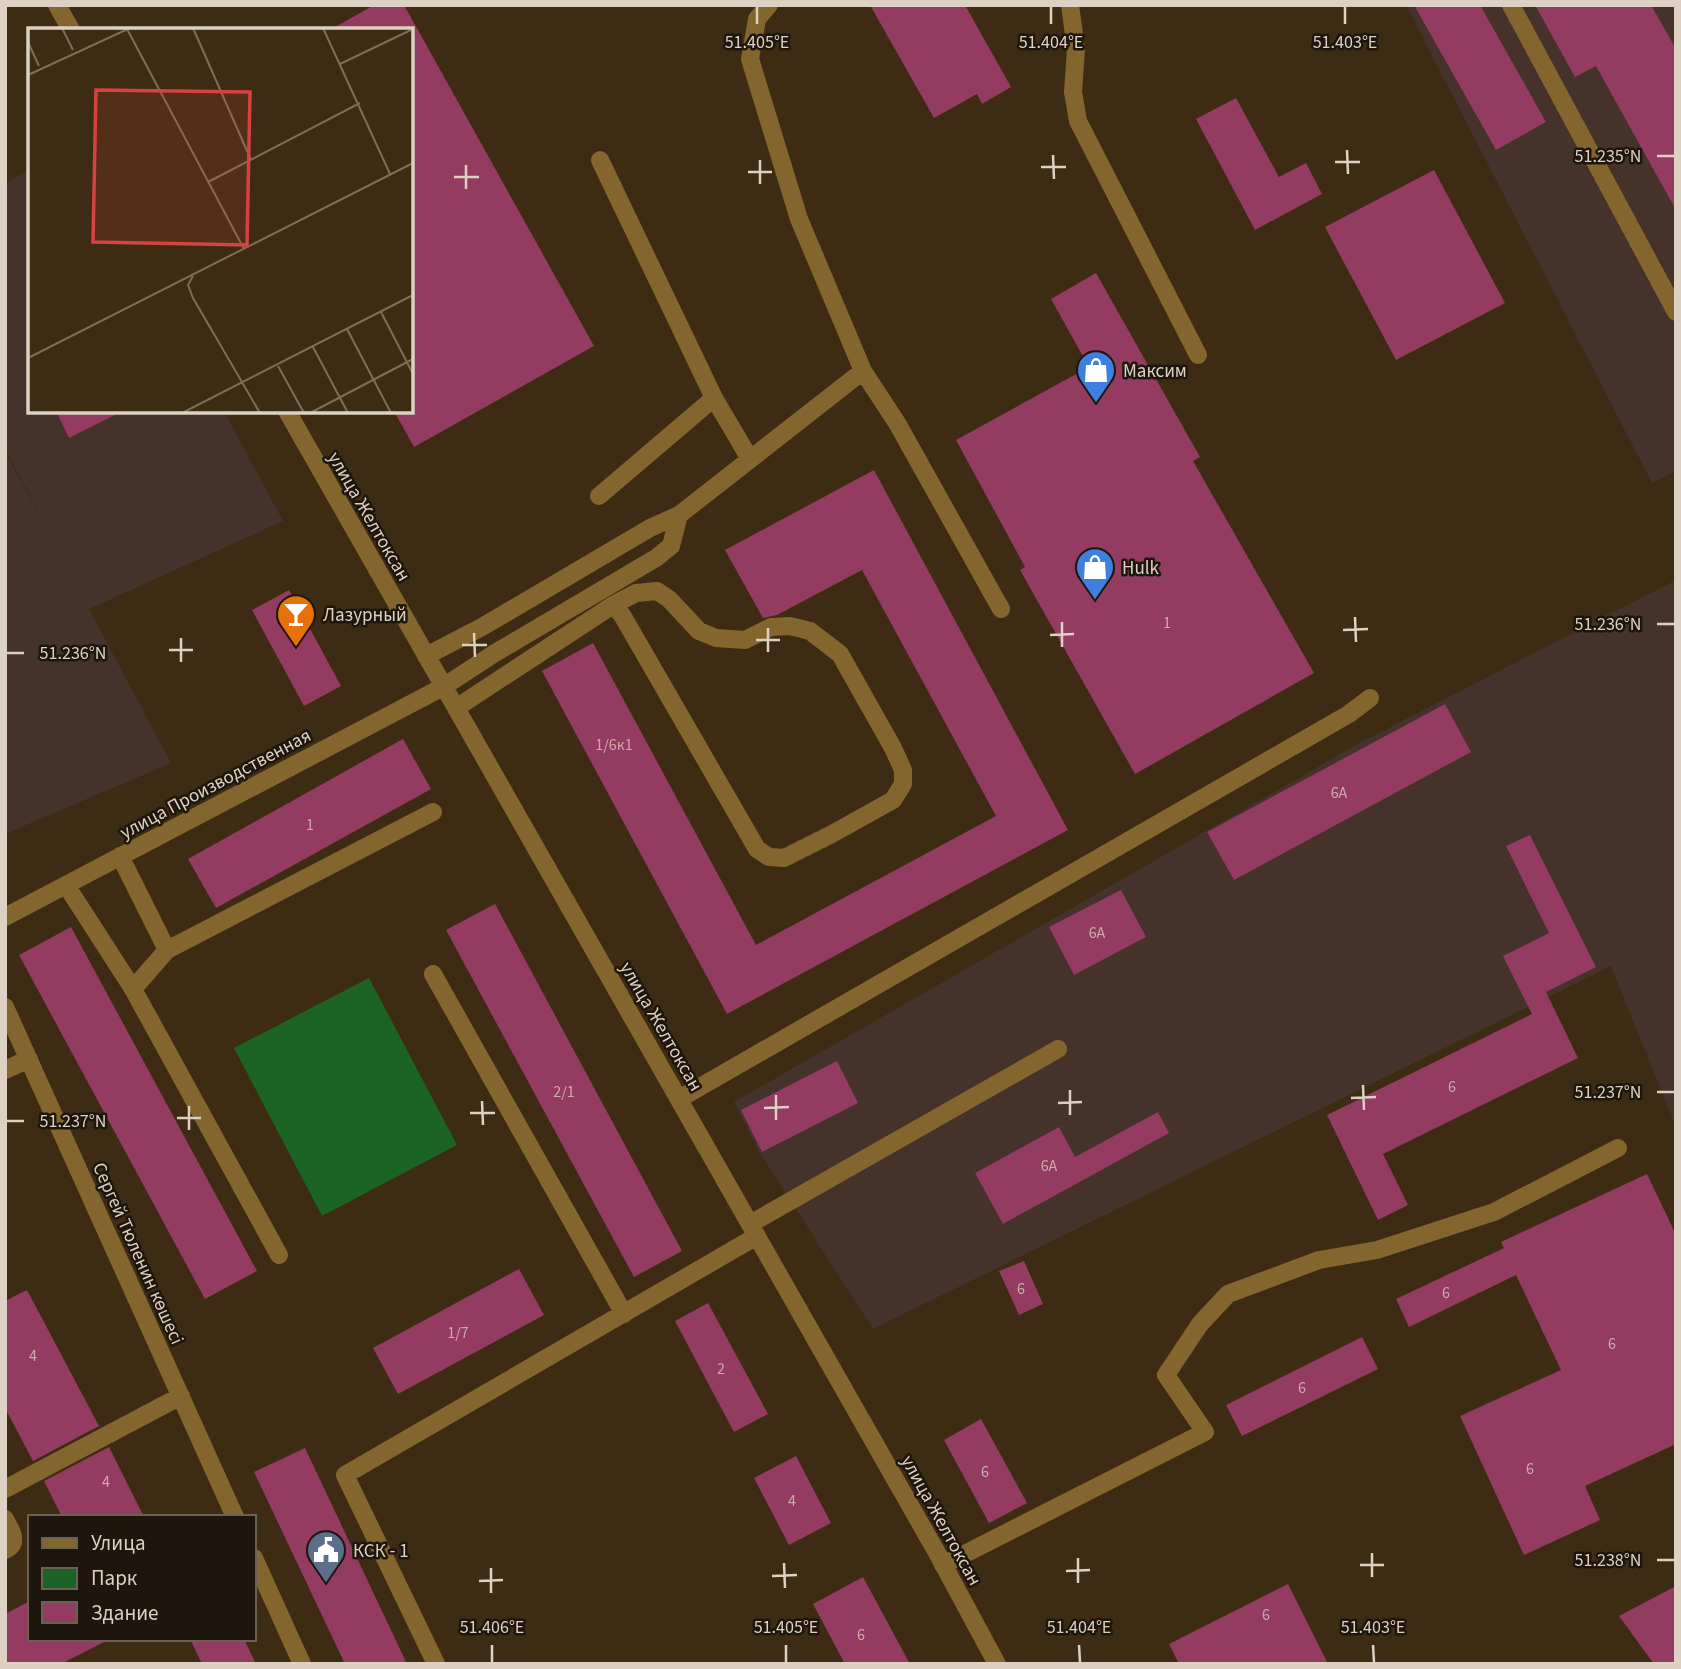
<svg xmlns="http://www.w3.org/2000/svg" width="1681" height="1669" font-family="'Source Sans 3',sans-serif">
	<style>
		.industrial { fill: #45322b }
		.green { fill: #1c6326 }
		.building { fill: #933b60 }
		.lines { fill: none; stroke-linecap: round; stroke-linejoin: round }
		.minor { stroke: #83662d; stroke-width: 18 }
		.ticks { fill: none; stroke: #dcd1c2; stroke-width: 2.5 }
		.labels { text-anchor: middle; stroke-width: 5; stroke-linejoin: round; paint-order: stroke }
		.number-label { font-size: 16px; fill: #caacaa }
		.poi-label { font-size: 19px; fill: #dcd1c2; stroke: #1e160c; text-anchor: start }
		.street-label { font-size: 19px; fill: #dcd1c2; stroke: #1e160c }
		.inset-road { fill: none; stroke: #7d6e59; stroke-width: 2 }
		.view { fill: #d7413f; fill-opacity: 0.15; stroke: #d7413f; stroke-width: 3.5 }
		.inset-edge { fill: none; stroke: #dcd1c2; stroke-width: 3.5 }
		.ticks-label { font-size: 18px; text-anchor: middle; fill: #dcd1c2; stroke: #1e160c; stroke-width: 5; stroke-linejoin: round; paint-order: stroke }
	</style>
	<rect width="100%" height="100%" fill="#3d2c13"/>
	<!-- industrial -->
	<path class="industrial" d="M1406,5H1676V471L1652,483Z
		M30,169V411H224L283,521L89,609L171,763L5,834V452L49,533L5,448V183Z
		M1676,580V1127L1611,966L873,1329L760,1153L734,1102L1363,741Z"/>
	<!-- green -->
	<path class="green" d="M369,978L457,1145L322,1216L234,1048Z"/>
	<!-- building -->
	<path class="building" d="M374,5H404L594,346L414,447L394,411H411V30H330Z
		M870,5H965L1011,87L982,104L977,94L934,118Z
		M1414,5H1480L1546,122L1496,150Z
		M1535,5H1651L1676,49V210L1596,66L1575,77Z
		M1236,98L1279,177L1306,163L1322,194L1255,230L1196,119Z
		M1434,170L1505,303L1396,360L1325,227Z
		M1096,273L1200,457L1193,461L1314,673L1135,774L1020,570L1025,567L956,440L1089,367L1051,299Z
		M56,411H123L69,438Z
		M874,470L1068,830L727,1014L542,671L593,643L756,945L996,816L862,570L777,615L763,618L725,550Z
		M289,590L341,686L304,706L252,610Z
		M1445,704L1471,752L1234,880L1207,832Z
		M403,739L431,789L216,908L188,859Z
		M1530,835L1596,967L1546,992L1578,1058L1383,1154L1408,1205L1378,1220L1327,1115L1532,1014L1503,956L1549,933L1506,846Z
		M1121,890L1146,937L1074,975L1049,927Z
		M495,904L682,1251L634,1277L446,930Z
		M71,927L257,1271L205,1299L19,955Z
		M837,1061L858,1103L762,1152L741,1110Z
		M1158,1112L1169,1133L1003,1224L975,1173L1059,1127L1075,1157Z
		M1647,1174L1676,1235V1444L1585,1486L1600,1520L1524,1555L1460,1416L1561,1370L1516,1275L1409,1327L1396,1299L1504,1248L1501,1242Z
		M1024,1261L1043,1304L1019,1315L999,1271Z
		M519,1269L544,1315L398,1394L373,1348Z
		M27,1290L99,1426L33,1461L5,1408V1301Z
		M708,1303L768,1414L734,1432L675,1321Z
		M1362,1337L1378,1369L1242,1436L1226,1405Z
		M981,1419L1027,1503L989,1523L944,1440Z
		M109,1447L144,1517H62L44,1481Z
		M305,1448L407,1664H345L254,1472Z
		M796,1456L831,1523L789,1545L754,1478Z
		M863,1577L910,1664H845L813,1604Z
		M1288,1584L1328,1664H1179L1169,1644Z
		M1676,1586V1664H1654L1619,1616Z
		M30,1601V1639H110L61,1664H5V1614Z
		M190,1639H244L256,1664H202Z"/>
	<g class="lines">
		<!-- minor -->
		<path class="minor" d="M57,5L71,30
			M769,5L757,19L750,59L799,219L863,371L897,423L1001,609
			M1070,5L1076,49L1073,92L1078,121L1198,355
			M1511,5L1676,312
			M600,160L714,398L750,459
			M287,411L936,1551L997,1664
			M599,496L714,398
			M426,656L482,627L650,528L679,515L863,371
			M456,708L613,605L622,615L757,849L769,857L784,858L832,834L893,800L903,784V770L893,748L840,654L810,631L790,626L771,627L745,640L716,638L699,631L669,599L657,591L636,593L613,605
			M120,856L167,950L433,812
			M66,885L133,989
			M5,917L443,687L495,653L656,558L671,546L679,515
			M167,950L133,989L279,1255
			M433,974L624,1314
			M5,1007L235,1517
			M5,1070L29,1059
			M679,1099L1349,714L1370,698
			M750,1224L1058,1049
			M5,1489L181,1396
			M5,1519C11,1530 20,1543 5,1550
			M254,1558L302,1664
			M943,1565L1205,1432L1166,1375L1200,1324L1228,1294L1319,1260L1377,1250L1494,1212L1618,1148
			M436,1664L345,1475L757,1236"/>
	</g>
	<!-- ticks -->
	<path class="ticks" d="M757,7V24M1051,7V24M1345,7V24M1347,150L1348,174M1053,155L1054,179M1657,156H1674M760,160V184M1335,162H1360M466,165V189M1041,167H1066M748,172H772M454,177H479M1355,617L1356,642M1062,622V647M1657,624H1674M768,628V652M1343,630L1368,629M474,633L475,657M1050,635L1074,634M181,638V662M756,640H780M462,645H487M169,650H193M7,653H24M1363,1085L1364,1110M1070,1090V1115M1657,1092H1674M776,1095V1120M1351,1098L1376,1097M482,1101L483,1125M1058,1103L1082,1102M189,1106V1130M764,1108L789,1107M470,1113H495M177,1118H201M7,1121H24M1372,1553V1577M1078,1558V1583M1657,1560H1674M784,1563L785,1588M1360,1565H1384M491,1568V1593M1066,1571L1090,1570M772,1576L797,1575M479,1581L503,1580M492,1645V1662M786,1645V1662M1079,1645L1080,1662M1373,1645L1374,1662"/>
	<!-- icons -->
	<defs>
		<symbol id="shop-pin" viewBox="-11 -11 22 30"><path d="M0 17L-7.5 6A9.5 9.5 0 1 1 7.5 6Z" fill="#3f7fe0" stroke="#1e160c"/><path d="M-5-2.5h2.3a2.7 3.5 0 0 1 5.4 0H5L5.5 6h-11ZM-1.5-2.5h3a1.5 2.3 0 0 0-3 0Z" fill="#fff"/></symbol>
		<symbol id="bar-pin" viewBox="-11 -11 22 30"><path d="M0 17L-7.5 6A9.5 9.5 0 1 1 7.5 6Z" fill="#e8710a" stroke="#1e160c"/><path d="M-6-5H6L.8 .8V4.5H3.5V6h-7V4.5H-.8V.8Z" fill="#fff"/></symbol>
		<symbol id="civic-pin" viewBox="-11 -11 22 30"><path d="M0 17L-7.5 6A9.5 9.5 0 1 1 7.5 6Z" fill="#5c6f8a" stroke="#1e160c"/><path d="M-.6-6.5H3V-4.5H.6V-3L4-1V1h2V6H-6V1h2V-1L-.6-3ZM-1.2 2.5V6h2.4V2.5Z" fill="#fff"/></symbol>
	</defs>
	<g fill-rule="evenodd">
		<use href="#shop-pin" x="1074" y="348" width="44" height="60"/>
		<use href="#shop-pin" x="1073" y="545" width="44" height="60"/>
		<use href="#bar-pin" x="274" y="592" width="44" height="60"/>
		<use href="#civic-pin" x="304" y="1528" width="44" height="60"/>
	</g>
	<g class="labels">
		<!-- number labels -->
		<g class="number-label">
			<text x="1167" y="628">1</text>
			<text x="614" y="750">1/6к1</text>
			<text x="1339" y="798">6А</text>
			<text x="310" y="830">1</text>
			<text x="1097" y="938">6А</text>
			<text x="1452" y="1092">6</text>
			<text x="564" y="1097">2/1</text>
			<text x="1049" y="1171">6А</text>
			<text x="1021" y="1294">6</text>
			<text x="1446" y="1298">6</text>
			<text x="458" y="1338">1/7</text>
			<text x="1612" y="1349">6</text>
			<text x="33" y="1361">4</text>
			<text x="721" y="1374">2</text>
			<text x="1302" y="1393">6</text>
			<text x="1530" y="1474">6</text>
			<text x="985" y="1477">6</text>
			<text x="106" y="1487">4</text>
			<text x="792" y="1506">4</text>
			<text x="1266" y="1620">6</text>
			<text x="861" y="1640">6</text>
		</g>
		<!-- poi labels -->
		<g class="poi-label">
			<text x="1123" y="377">Максим</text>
			<text x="1122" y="574">Hulk</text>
			<text x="323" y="621">Лазурный</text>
			<text x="353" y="1557">КСК - 1</text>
		</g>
		<!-- street labels -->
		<g class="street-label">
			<text transform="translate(370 516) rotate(60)" y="7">улица Желтоксан</text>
			<text transform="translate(215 783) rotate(-28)" y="7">улица Производственная</text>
			<text transform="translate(662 1026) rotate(60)" y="7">улица Желтоксан</text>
			<text transform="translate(139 1253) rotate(66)" y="7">Сергей Тюленин көшесі</text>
			<text transform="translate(942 1520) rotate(61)" y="7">улица Желтоксан</text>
		</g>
	</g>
	<!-- overview -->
	<g transform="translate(28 28)">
		<rect width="385" height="385" fill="#3d2c13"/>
		<path class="inset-road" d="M34,0L45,22M165,0L223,132M295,0L362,146M99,1L216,221M0,14L11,38M312,36L385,1M0,47L102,0M180,154L332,75M165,248L160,257L165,270L232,385M353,284L385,346M319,301L363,385M285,319L320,385M0,330L385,135M250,338L276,385M154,385L385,267M282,385L385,331"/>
		<path class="view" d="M68,62L222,64L219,217L65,214Z"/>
		<rect width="385" height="385" class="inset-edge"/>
	</g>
	<g class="ticks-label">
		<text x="757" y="48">51.405°E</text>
		<text x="1051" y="48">51.404°E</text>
		<text x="1345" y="48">51.403°E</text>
		<text x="1608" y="162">51.235°N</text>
		<text x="1608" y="630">51.236°N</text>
		<text x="73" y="659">51.236°N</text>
		<text x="1608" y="1098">51.237°N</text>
		<text x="73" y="1127">51.237°N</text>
		<text x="1608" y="1566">51.238°N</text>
		<text x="492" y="1633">51.406°E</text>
		<text x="786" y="1633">51.405°E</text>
		<text x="1079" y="1633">51.404°E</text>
		<text x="1373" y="1633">51.403°E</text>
	</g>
	<!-- border -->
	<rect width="1681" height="1669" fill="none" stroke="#dcd1c2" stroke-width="14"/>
	<!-- legend -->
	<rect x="28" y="1515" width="228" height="126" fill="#1e160c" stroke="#6a6155" stroke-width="2"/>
	<rect x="42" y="1538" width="35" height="10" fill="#83662d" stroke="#6a6155" stroke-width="2"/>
	<text x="91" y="1550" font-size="21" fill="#dcd1c2">Улица</text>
	<rect x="42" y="1568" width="35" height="21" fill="#1c6326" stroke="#6a6155" stroke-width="2"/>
	<text x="91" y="1585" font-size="21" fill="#dcd1c2">Парк</text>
	<rect x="42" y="1602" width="35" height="21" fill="#933b60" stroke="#6a6155" stroke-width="2"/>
	<text x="91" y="1620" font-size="21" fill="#dcd1c2">Здание</text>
</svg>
